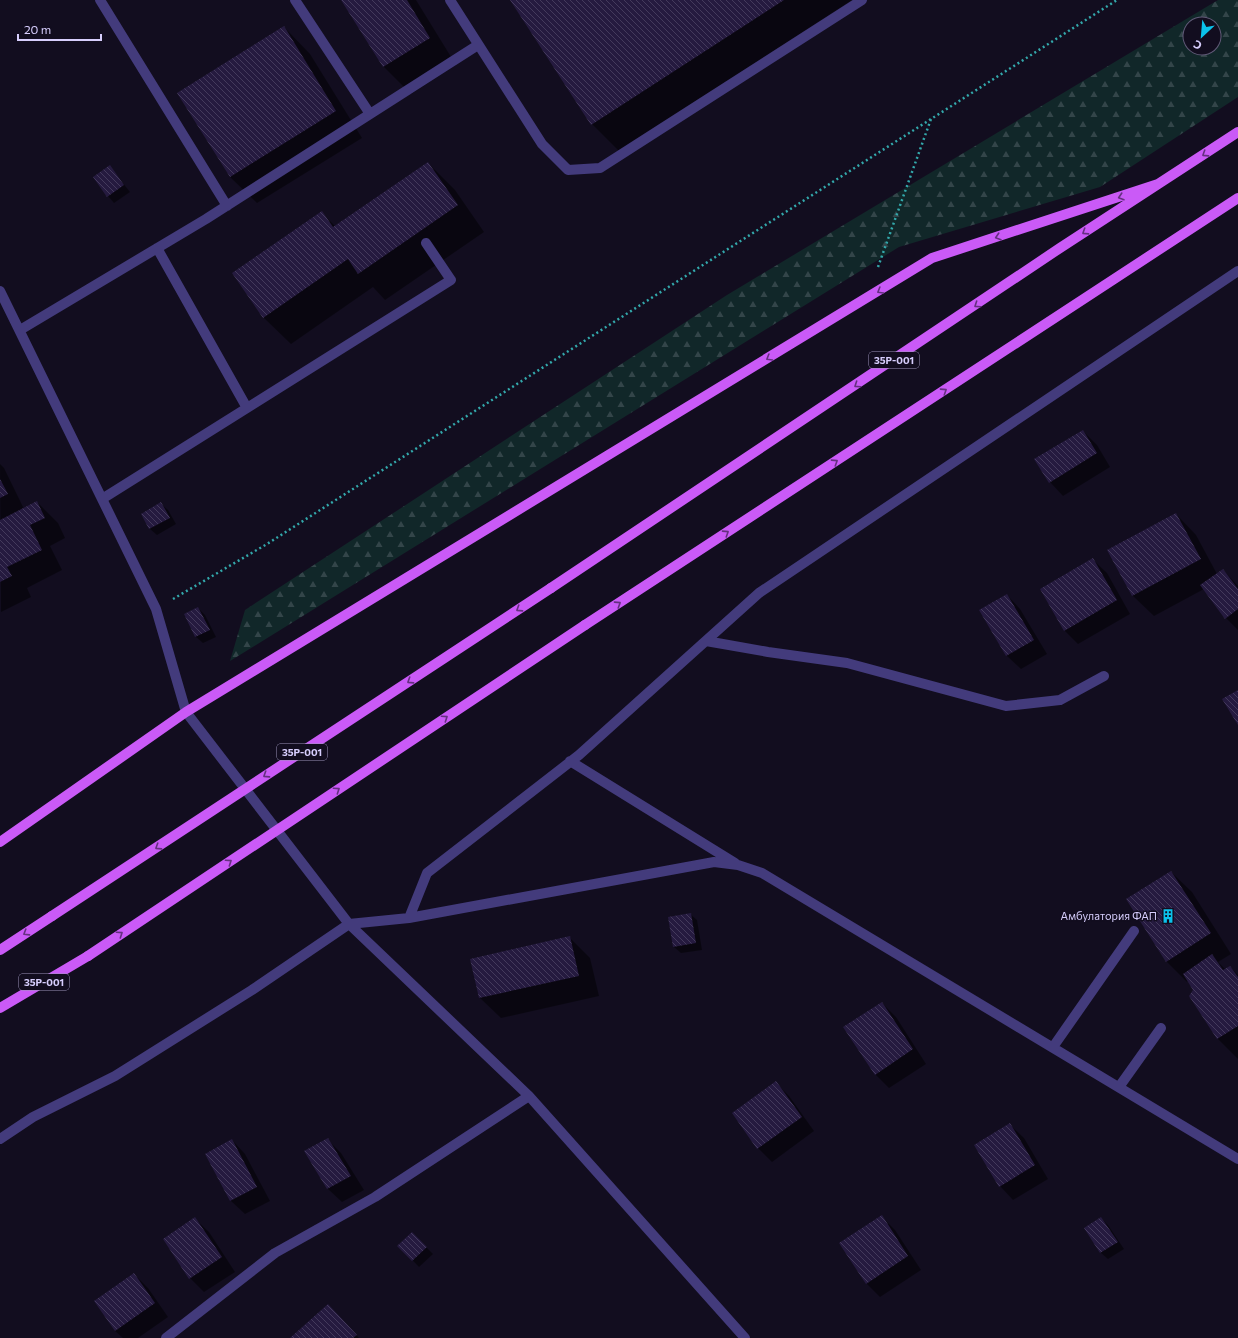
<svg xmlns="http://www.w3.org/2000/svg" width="1238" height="1338" font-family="Commissioner,sans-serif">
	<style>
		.forest { fill: url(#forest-firs); fill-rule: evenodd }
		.shadow { fill: #0007 }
		.building { fill: url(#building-back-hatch) }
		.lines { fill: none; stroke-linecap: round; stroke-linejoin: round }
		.path { stroke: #33a8ab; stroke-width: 2.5; stroke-dasharray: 2 3; stroke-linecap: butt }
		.minor { stroke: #433b7c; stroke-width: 10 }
		.major { stroke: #ca5af7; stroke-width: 10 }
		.major-bridge { stroke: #ca5af7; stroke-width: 10 }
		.oneway { stroke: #653080 }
		.labels { text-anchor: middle; stroke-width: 3; stroke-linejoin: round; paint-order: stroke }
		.shield { fill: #120d1f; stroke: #9c94ba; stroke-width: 1 }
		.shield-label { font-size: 10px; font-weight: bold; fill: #d7cefd }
		.poi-label { font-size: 11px; fill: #d7cefd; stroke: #120d1f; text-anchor: end }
	</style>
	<defs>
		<pattern id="forest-firs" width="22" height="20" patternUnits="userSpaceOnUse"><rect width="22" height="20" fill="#112729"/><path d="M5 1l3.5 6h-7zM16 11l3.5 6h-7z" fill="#334549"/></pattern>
		<pattern id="building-back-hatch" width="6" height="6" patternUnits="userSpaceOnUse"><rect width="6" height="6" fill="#251a3f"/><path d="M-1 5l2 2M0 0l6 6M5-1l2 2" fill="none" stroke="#443a5c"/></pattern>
	</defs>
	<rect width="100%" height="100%" fill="#120d1f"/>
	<!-- forest -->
	<path class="forest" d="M1218,0H1238V97L1100,187L899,247L230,661L245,610L727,295ZM1190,24H1214V48H1190Z"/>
	<!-- shadow -->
	<path class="shadow" d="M342,0H416L456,65L411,94L384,67Z
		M511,0H852L619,151L592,124Z
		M284,27L310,54L362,138L257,203L230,177Z
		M428,163L455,190L484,232L385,300L373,287L291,344L264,318L233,273L322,213L336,227Z
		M110,167L130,192L114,203L108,196Z
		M1083,431L1097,445L1110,467L1063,496L1050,482Z
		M0,464L4,468L24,509L37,502L58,523L65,538L50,546L62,570L27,588L31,597L1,612Z
		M161,504L168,510L176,524L157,535L150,529L142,515Z
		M1176,514L1196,535L1217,574L1223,570L1238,586V630L1226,618L1204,589L1154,616L1133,596L1109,551Z
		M1093,560L1107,573L1130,614L1078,644L1064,630Z
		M1007,595L1020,609L1047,654L1021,669L1007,656L980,611Z
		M198,608L205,615L216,637L203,643L196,637L185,615Z
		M1171,872L1192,892L1231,954L1218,962L1226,970L1230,967L1238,975V1059L1218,1039L1190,996L1195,990L1188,981L1187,982L1166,961Z
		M690,914L697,920L702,950L681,953L674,947Z
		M569,937L590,958L599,996L501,1018L480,998L472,960Z
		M882,1003L896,1017L926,1064L889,1088L875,1074Z
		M776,1083L789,1096L814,1131L772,1162L758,1148Z
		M1010,1125L1024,1138L1048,1179L1013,1200L1000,1186Z
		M327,1139L341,1153L364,1190L342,1202L328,1189L306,1152Z
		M232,1140L245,1154L270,1201L245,1214L231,1201L206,1154Z
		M882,1217L895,1230L921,1270L880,1297L866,1283Z
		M1101,1218L1108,1225L1124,1249L1108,1259L1101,1253L1085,1229Z
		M195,1219L209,1232L235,1272L204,1292L190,1278L164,1239Z
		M412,1233L433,1254L419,1267L399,1246Z
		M134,1274L148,1288L168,1317L138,1338H123L115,1331Z
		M328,1305L359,1338H292Z"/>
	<!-- building -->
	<path class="building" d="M341,0H407L430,38L383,67Z
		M510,0H784L591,125Z
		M284,26L336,111L230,177L177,93Z
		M428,162L458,205L358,274L348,259L263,318L232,273L322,211L333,227Z
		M110,165L124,185L107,197L93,177Z
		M1083,430L1097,453L1049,483L1034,459Z
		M0,479L8,494L0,498Z
		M37,501L45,518L30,525L42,550L7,567L12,576L0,582V520Z
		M161,502L170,518L149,529L141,514Z
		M1176,513L1201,559L1132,596L1107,550Z
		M1093,558L1117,600L1064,631L1040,589Z
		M1223,569L1238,589V609L1225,619L1200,585Z
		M1007,594L1034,640L1006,656L979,610Z
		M198,607L210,630L195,637L184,614Z
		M1238,690V725L1222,699Z
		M1171,871L1211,933L1166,962L1126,899Z
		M691,913L696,943L673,947L668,917Z
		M570,936L579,976L479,998L470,959Z
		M1212,954L1223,970L1230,966L1238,977V1026L1217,1039L1189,996L1193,990L1183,974Z
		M882,1002L913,1049L875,1075L843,1027Z
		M776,1081L802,1117L757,1149L732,1113Z
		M1010,1123L1035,1165L999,1187L974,1145Z
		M328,1138L351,1176L327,1189L304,1151Z
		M232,1139L257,1187L230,1201L205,1154Z
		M882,1215L908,1256L866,1284L839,1243Z
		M195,1217L222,1257L189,1279L163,1239Z
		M1101,1217L1118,1242L1100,1253L1084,1228Z
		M412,1232L427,1247L412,1261L397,1246Z
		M134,1273L155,1303L115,1331L94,1301Z
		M328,1304L357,1335L353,1338H290Z"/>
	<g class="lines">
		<!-- path -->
		<path class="path" d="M878,267L931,119
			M173,599L267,544L1117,0"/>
		<!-- minor -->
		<path class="minor" d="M100,0L227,206
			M295,0L370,114
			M450,0L542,144L568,170L600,168L862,0
			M157,248L247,408
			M0,291L156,609L186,712L349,924L409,918L714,862L738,865L762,873L1238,1159
			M20,330L206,219L478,45
			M102,499L451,280L426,243
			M706,641L768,652L847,663L1006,706L1060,700L1104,676
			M570,761L735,863
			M409,918L427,873L579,755L759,593L1238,271
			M1053,1047L1134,931
			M1119,1087L1161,1028
			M0,1139L33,1117L115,1076L252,990L349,924L529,1096L745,1338
			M166,1338L275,1253L375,1197L529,1096"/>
		<!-- major -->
		<path class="major" d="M551,588L1060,248L1238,132
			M585,625L1238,198
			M0,842L186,712L932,258L1158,184
			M0,950L52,916
			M0,1008L88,956"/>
		<!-- major-bridge -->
		<path class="major-bridge" d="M52,916L551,588
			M88,956L585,625"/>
	</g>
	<!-- one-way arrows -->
	<defs><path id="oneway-chevron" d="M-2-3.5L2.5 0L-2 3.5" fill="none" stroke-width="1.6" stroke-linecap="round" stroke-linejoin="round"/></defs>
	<g class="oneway">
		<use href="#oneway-chevron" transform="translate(1205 154) rotate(147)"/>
		<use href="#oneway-chevron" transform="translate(1121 197) rotate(162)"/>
		<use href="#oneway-chevron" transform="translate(1085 232) rotate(147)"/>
		<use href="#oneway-chevron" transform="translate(998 237) rotate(162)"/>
		<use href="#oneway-chevron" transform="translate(880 291) rotate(149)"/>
		<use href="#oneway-chevron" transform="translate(977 305) rotate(146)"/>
		<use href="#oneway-chevron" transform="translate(769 358) rotate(149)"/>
		<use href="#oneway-chevron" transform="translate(857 385) rotate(146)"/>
		<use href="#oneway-chevron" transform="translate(944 391) rotate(-33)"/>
		<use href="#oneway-chevron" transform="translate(835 462) rotate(-33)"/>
		<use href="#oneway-chevron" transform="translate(726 533) rotate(-33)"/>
		<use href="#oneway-chevron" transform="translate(618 604) rotate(-33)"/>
		<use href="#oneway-chevron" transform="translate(519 609) rotate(147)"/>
		<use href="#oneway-chevron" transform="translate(410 681) rotate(147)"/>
		<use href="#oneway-chevron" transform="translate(445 718) rotate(-34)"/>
		<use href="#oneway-chevron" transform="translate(266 775) rotate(147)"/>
		<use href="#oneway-chevron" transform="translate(337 790) rotate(-34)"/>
		<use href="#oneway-chevron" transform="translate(158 847) rotate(147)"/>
		<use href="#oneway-chevron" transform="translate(229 862) rotate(-34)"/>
		<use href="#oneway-chevron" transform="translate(26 933) rotate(148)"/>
		<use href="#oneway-chevron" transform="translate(120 934) rotate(-34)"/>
	</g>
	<!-- icons -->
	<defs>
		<symbol id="building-bare" viewBox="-9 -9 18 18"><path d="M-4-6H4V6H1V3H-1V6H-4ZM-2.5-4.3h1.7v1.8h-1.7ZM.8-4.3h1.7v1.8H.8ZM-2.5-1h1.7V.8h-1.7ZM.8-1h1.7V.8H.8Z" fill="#0bc2eb" stroke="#120d1f" stroke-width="2.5" paint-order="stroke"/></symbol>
	</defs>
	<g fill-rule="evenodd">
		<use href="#building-bare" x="1158" y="906" width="20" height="20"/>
	</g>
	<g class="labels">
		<!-- shield labels -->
		<g class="shield">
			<rect x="869" y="352" width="50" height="16" rx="3"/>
			<rect x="277" y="744" width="50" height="16" rx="3"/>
			<rect x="19" y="974" width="50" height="16" rx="3"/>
		</g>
		<g class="shield-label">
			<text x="894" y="364">35Р-001</text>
			<text x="302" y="756">35Р-001</text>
			<text x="44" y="986">35Р-001</text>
		</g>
		<!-- poi labels -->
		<g class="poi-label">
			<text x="1157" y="920">Амбулатория ФАП</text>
		</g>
	</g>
	<!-- north arrow -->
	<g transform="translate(1202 36) rotate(206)"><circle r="19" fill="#120d1f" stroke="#615a78"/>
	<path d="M0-3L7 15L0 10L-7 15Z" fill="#0bc2eb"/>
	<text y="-6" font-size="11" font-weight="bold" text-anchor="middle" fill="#d7cefd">С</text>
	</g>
	<!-- scale -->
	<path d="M18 34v6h83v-6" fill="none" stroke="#d7cefd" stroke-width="2"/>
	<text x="24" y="34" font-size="12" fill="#d7cefd" stroke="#120d1f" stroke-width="3" paint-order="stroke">20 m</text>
</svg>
